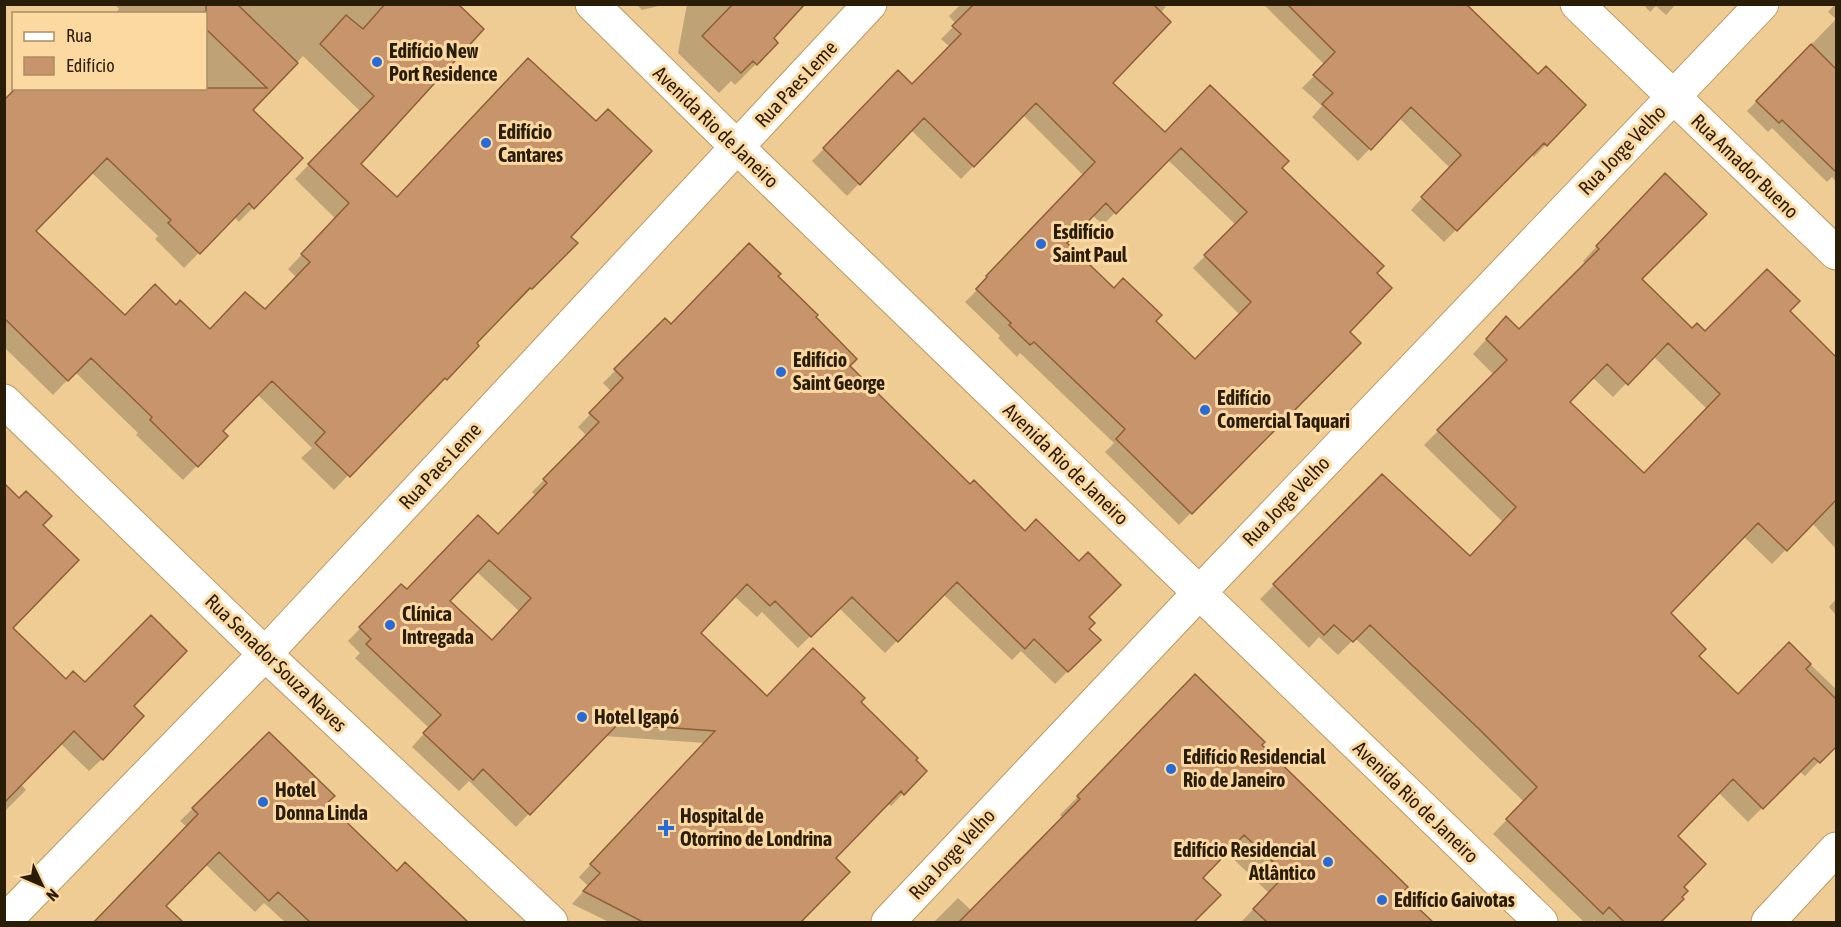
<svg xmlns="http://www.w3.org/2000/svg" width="1841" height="927" font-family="'Asap Condensed',sans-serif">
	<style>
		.shadow { fill: #0003; fill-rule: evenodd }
		.building { fill: #c7946c; stroke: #8f6038; stroke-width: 1.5; fill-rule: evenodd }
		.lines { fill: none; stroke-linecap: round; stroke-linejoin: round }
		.minor-casing { stroke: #ba9963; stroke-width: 35 }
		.tertiary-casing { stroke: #ba9963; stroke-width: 35 }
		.secondary-casing { stroke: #ba9963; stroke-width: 35 }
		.minor { stroke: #fff; stroke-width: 33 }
		.tertiary { stroke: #fff; stroke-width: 33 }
		.secondary { stroke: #fff; stroke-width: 33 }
		.poi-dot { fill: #266bd7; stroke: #fcd9a1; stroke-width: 2 }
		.labels { text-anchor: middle; stroke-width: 6; stroke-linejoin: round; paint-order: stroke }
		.poi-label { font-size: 20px; font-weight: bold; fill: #2a1d07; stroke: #fcd9a1; text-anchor: start }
		.street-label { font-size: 20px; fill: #2a1d07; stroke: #fcd9a1 }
	</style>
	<rect width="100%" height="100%" fill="#efcc94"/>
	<!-- shadow -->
	<path class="shadow" d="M115,4H456L359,164L397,199L569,237L575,243L517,303L515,301L474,343L477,346L431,394L429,392L334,490L301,458L312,448L257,394L221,431L226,436L183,480L136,435L138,433L75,372L53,395L4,347V102L206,88V14H115L119,9ZM303,56L360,111L295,179L336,219L288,269L297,278L265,310L210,331L176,307L125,317L34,231L91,172L158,236L155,239L184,268L234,217L239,222L301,158L251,110Z
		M636,4H667L642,10Z
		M687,4H806L773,39L756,64L735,85L731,81L719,93L678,53Z
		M961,4H1165L1166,6L1111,83L1164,134L1280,168L1375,273L1348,332L1359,343L1179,525L1105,452L1114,443L1020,353L1017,357L998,338L1000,336L965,302L976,291L975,289L1084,176L1023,115L961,179L911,130L847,196L812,161L898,72L912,86L950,47L941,39L956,24L949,16ZM1167,159L1236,225L1193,268L1240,315L1195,361L1153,321L1113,289L1065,243L1092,215L1103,225Z
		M1263,4H1467L1538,76L1584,105L1534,157L1531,154L1444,242L1411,210L1450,168L1399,118L1358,161L1312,117L1322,106L1302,88L1325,65Z
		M1643,4H1676L1666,15L1656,6L1650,12Z
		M1835,4H1836V182L1832,177L1827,182L1772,128L1768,132L1747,111L1836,19L1828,12Z
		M1651,189L1640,279L1692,330L1705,333L1788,311L1836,359V549L1812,523L1772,564L1743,536L1669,613L1697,656L1738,696L1789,644L1836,689V744L1805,776L1799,771L1748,822L1718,792L1676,836L1682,887L1680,897L1682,899L1658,922H1596L1594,920L1592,922H1584L1493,834L1524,802L1355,638L1338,655L1319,637L1309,648L1260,599L1382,476L1470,558L1503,522L1424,445L1494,375L1473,354L1493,332L1519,331L1586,264L1583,261ZM1653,356L1707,409L1644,475L1568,402L1592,377L1613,397Z
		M776,276L814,317L848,366L1087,617V629L1099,640L1055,684L1021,651L1012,660L943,594L885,653L839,608L798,648L762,612L757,617L734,596L699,633L766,697L859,702L925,771L891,806L887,803L834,858L848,872L799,922H609L572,904L588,886L579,877L705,743L604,736L516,827L469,781L459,791L412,747L429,728L355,658L360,653L348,641L401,586L407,591L498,536L536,496L532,492L587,436L578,427L612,392L603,383L665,320L671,326ZM476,571L520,612L491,642L448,601Z
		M4,484L20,499L41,525L11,628L66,681L85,684L132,706L102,759L89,771L60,743L21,784L26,790L4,812Z
		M1836,599V615L1829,607Z
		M1177,694L1259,745L1400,893L1430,922H1241L1269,893L1226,852L1201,878L1218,895L1192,922H934L958,898L972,911L1063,818L1060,815Z
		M269,734L325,803L397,873L405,864L467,922H285L264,903L255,912L205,864L163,906L181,922H96L187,827L180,821Z"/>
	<!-- building -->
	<path class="building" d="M206,4H237L298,63L253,110L303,158L254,209L249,203L200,254L168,223L171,220L107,158L36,231L125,315L155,284L176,305L180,300L210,329L245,292L265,309L310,262L301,254L349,203L308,164L374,96L320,44L346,15L363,29L385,4H458L484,29L361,164L397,197L528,58L596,121L608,109L652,151L571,237L578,243L532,289L530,288L477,343L479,346L447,380L445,378L350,477L315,443L325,432L272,381L223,431L228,436L198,467L150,420L152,417L91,358L68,381L4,318V100L16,88H267L206,29Z
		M733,4H805L774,38L778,43L757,65L753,61L741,73L702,36Z
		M974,4H1153L1171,22L1113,83L1165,132L1210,85L1289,161L1282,168L1384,266L1377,273L1392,288L1350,332L1361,343L1192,514L1116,439L1125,429L1034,342L1030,345L1009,325L1011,323L976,289L987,277L986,276L1095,162L1036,103L974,167L924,118L860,185L823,148L898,70L912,84L961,34L952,26ZM1181,148L1247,212L1204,255L1251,302L1195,359L1156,321L1162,315L1123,278L1114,288L1067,243L1106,203L1116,214Z
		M1287,4H1466L1538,74L1546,66L1586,105L1547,146L1544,143L1457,231L1421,197L1461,155L1411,107L1371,150L1322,104L1333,93L1313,75L1335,52Z
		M1811,44L1836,69V172L1782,120L1779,123L1756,101Z
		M1665,173L1707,214L1642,279L1692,328L1697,323L1705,331L1767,269L1800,301L1790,311L1836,357V500L1787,551L1758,523L1671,613L1706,649L1699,656L1738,694L1789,642L1811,664L1806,669L1836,699V747L1820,763L1814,758L1763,809L1733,779L1678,836L1706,864L1684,887L1688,891L1682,897L1684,899L1661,922H1624L1609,907L1603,914L1506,819L1537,787L1480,730L1370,625L1353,642L1334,625L1324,635L1273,584L1382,474L1470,556L1516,507L1437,430L1507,360L1486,339L1506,316L1519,329L1599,249L1596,246ZM1668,343L1720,394L1644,473L1570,402L1607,364L1628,385Z
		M749,243L781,274L778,276L818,315L816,317L857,359L850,366L970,484L974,480L1025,531L1036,519L1079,561L1088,552L1121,585L1089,617L1095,623L1089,629L1101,640L1068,672L1034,639L1025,649L957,582L898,642L852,597L811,637L775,601L770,606L747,584L701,633L767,696L813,648L865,698L861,702L918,758L916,760L927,771L904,795L901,791L836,858L850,872L801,922H643L583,891L600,873L590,864L715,731L618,724L530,815L483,769L473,780L423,733L441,715L366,644L371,639L359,627L401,584L407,589L478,515L498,534L547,483L543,479L599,422L589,413L623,378L614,369L665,318L671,324ZM489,560L531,598L492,640L450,601Z
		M4,483L19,498L26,491L52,516L43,525L79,560L13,628L66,679L73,671L85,682L151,615L187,651L134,706L144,716L103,760L74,731L4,803Z
		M1195,674L1265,742L1262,745L1408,887L1402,893L1433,922H1267L1253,909L1286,874L1244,835L1203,878L1221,895L1194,922H959L1080,799L1077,796Z
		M269,732L335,796L327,803L397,871L405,862L468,922H310L278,892L269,901L219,852L166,906L183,922H94L198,814L192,808Z"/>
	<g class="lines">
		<defs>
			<path id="minor" d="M1577,4L1836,253
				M4,922L265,654L870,4
				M888,922L1199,593L1762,4
				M1768,922L1836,849"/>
			<path id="tertiary" d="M592,4L737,147L1541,922"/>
			<path id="secondary" d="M4,401L265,654L551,922"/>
		</defs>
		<!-- minor casing -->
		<use href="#minor" class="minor-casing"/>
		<!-- tertiary casing -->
		<use href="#tertiary" class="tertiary-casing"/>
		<!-- secondary casing -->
		<use href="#secondary" class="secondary-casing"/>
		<!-- minor -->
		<use href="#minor" class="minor"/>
		<!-- tertiary -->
		<use href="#tertiary" class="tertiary"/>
		<!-- secondary -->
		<use href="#secondary" class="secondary"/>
	</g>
	<!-- markers -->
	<g class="poi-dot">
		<circle cx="377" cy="62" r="6"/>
		<circle cx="486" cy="143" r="6"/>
		<circle cx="1041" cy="244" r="6"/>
		<circle cx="781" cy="372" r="6"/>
		<circle cx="1205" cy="410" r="6"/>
		<circle cx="390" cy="625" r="6"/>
		<circle cx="582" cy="717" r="6"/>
		<circle cx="1171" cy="769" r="6"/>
		<circle cx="263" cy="802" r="6"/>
		<path d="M663 819h6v6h6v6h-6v6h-6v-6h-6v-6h6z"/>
		<circle cx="1328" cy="862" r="6"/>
		<circle cx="1382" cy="900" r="6"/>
	</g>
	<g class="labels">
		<!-- poi labels -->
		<g class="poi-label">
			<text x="389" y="58">Edifício New<tspan x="389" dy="23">Port Residence</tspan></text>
			<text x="498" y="139">Edifício<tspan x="498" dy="23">Cantares</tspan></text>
			<text x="1053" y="239">Esdifício<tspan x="1053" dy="23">Saint Paul</tspan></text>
			<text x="793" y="367">Edifício<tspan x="793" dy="23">Saint George</tspan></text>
			<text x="1217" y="405">Edifício<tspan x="1217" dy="23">Comercial Taquari</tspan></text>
			<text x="402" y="621">Clínica<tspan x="402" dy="23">Intregada</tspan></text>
			<text x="594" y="724">Hotel Igapó</text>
			<text x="1183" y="764">Edifício Residencial<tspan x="1183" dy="23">Rio de Janeiro</tspan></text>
			<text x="275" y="797">Hotel<tspan x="275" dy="23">Donna Linda</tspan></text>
			<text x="680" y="823">Hospital de<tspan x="680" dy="23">Otorrino de Londrina</tspan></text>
			<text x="1316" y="857" text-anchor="end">Edifício Residencial<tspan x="1316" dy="23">Atlântico</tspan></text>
			<text x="1394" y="907">Edifício Gaivotas</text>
		</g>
		<!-- street labels -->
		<g class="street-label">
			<text transform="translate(796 84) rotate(-47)" y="7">Rua Paes Leme</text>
			<text transform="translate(716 127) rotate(44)" y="7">Avenida Rio de Janeiro</text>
			<text transform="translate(1622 150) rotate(-46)" y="7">Rua Jorge Velho</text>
			<text transform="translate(1745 166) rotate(44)" y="7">Rua Amador Bueno</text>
			<text transform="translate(1066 464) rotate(44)" y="7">Avenida Rio de Janeiro</text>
			<text transform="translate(440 466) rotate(-47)" y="7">Rua Paes Leme</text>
			<text transform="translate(1286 501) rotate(-46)" y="7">Rua Jorge Velho</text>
			<text transform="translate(276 663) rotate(44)" y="7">Rua Senador Souza Naves</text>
			<text transform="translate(1416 802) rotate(44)" y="7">Avenida Rio de Janeiro</text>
			<text transform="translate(952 854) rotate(-47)" y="7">Rua Jorge Velho</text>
		</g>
	</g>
	<!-- border -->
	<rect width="1841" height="927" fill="none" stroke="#2a1d07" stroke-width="12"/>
	<!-- legend -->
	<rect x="12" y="12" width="195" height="78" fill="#fcd9a1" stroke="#a88e63" stroke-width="1.5"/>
	<rect x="24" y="32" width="30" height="9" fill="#ffffff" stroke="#a88e63" stroke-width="1.5"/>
	<text x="66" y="42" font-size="18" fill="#2a1d07">Rua</text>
	<rect x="24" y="57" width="30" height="18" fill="#c7946c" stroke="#a88e63" stroke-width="1.5"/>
	<text x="66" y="72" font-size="18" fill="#2a1d07">Edifício</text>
	<!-- north arrow -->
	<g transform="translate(42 885) rotate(134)" stroke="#fcd9a1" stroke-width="4.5" paint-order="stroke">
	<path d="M0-4.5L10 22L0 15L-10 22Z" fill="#2a1d07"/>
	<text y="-9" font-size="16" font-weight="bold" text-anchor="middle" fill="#2a1d07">N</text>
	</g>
</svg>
